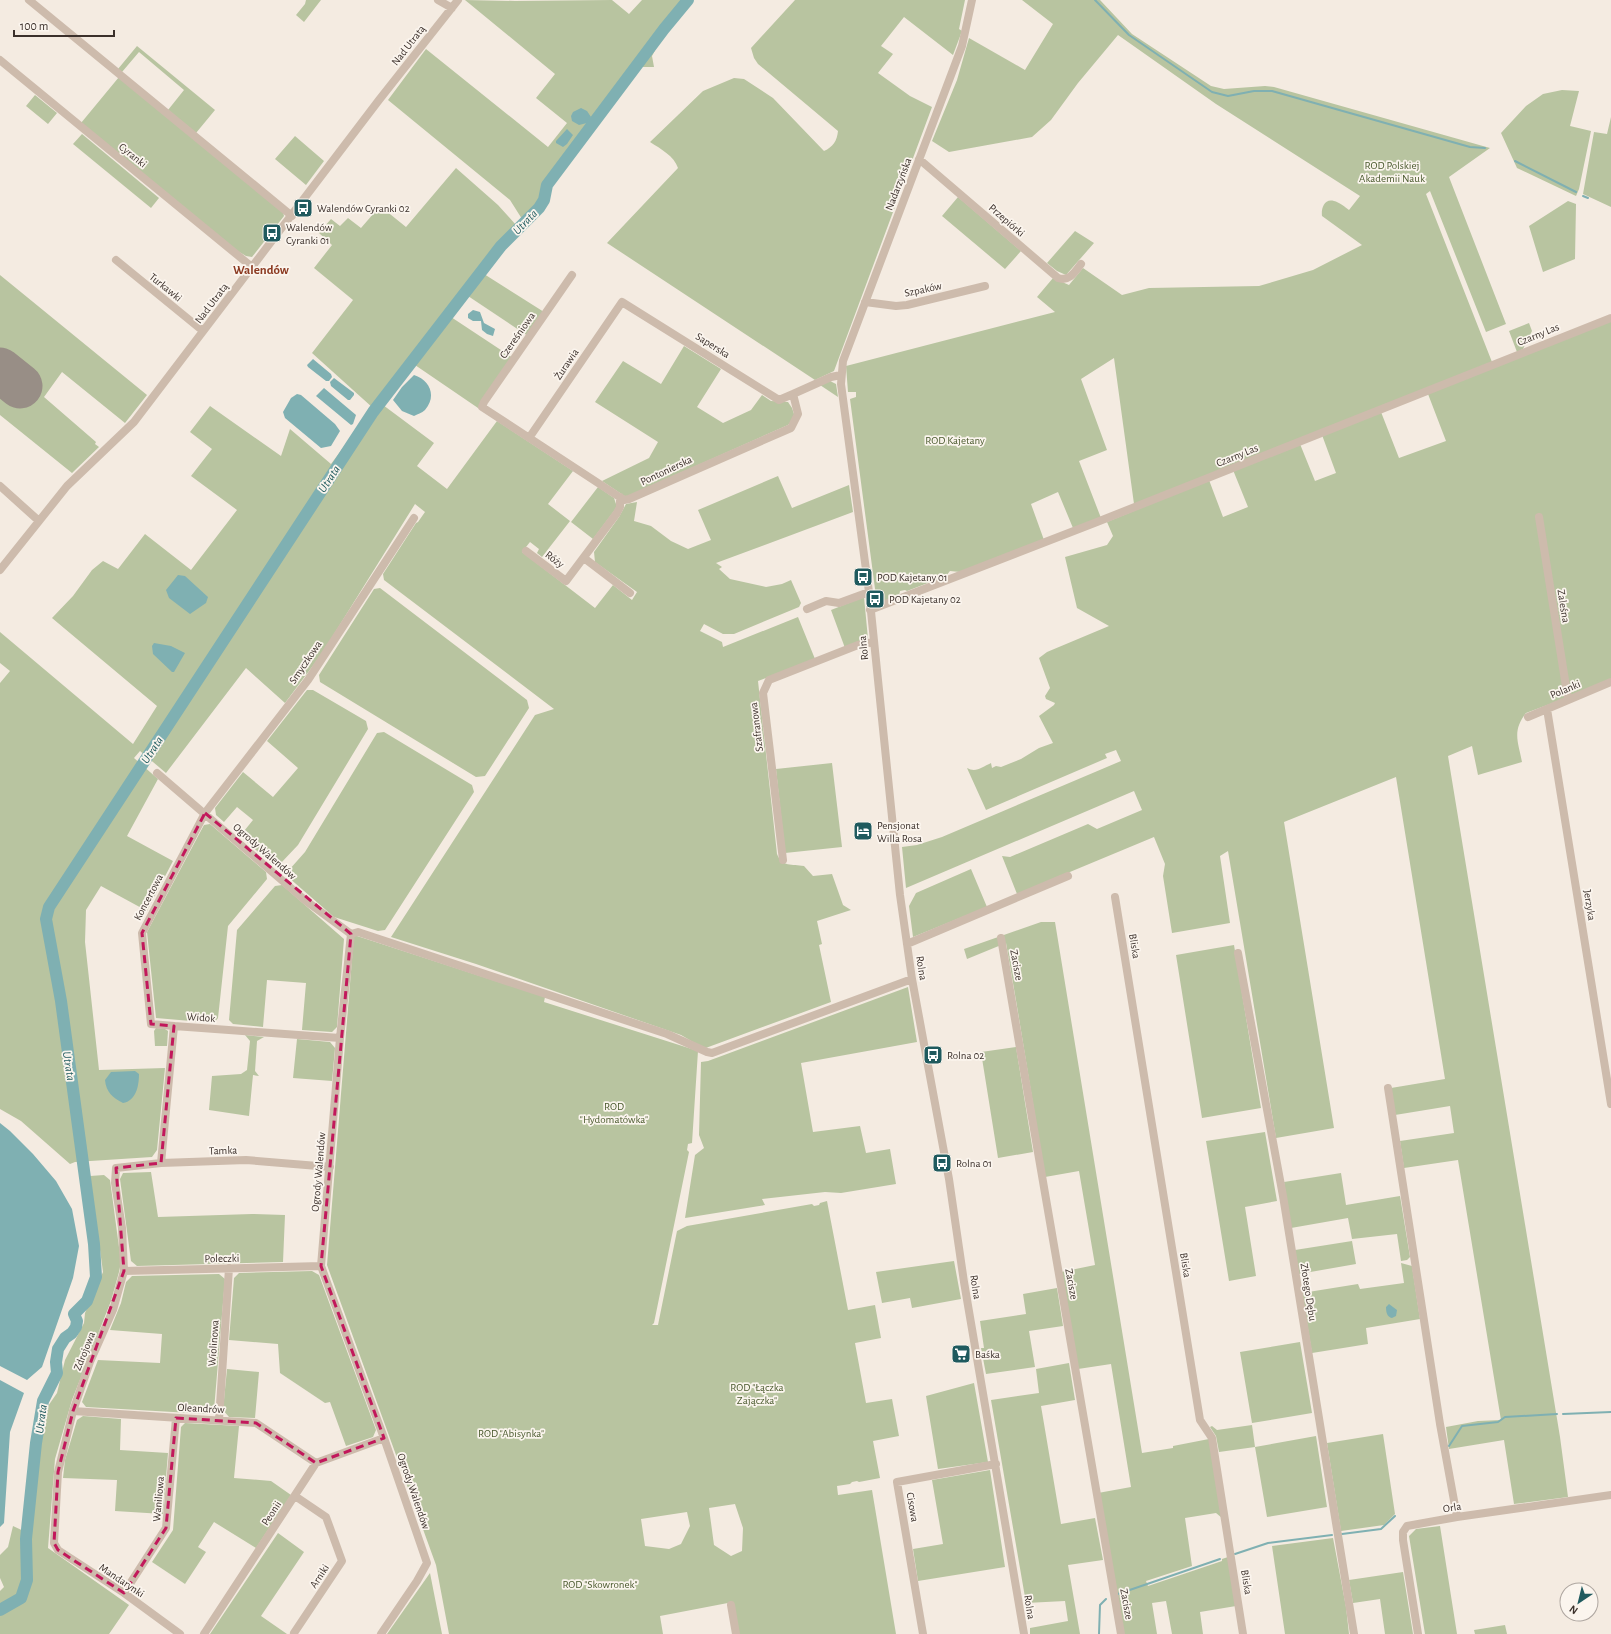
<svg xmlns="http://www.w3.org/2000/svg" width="1611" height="1634" font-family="'Alegreya Sans',sans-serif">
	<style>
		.green { fill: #b8c4a0; fill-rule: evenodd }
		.water { fill: #7fb0b2 }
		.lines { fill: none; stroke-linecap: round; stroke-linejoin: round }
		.stream { stroke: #7fb0b2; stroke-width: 2 }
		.river { stroke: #7fb0b2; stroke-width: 12 }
		.runway { stroke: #988e86; stroke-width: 45 }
		.minor { stroke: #cdbbac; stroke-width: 8 }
		.marked { fill: none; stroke: #c2185b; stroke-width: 3; stroke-dasharray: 8 5; stroke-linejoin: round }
		.labels { text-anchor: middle; stroke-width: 3.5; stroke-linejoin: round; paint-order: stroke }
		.street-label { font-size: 11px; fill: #3b302b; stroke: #fbf5ee }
		.park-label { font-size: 11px; fill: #4a5a2e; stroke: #fbf5ee }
		.poi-label { font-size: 11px; fill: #3b302b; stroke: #fbf5ee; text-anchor: start }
		.water-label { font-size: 12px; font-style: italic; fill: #1f5a5e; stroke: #fbf5ee }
		.quarter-label { font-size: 13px; font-weight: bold; fill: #8c3b22; stroke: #fbf5ee }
	</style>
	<rect width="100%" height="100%" fill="#f4ebe1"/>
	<!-- green -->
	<path class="green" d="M306,0H321L304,22L296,15L305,4Z
		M465,0L515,1L612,0L629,14L642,0H693L659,43L652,56L654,67H641L553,182L544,206L521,229L484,274L544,312L528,336L468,296L451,317L513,358L478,408L415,365L383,405L434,443L417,466L447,489L497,421L573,471L548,504L570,521L542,557L537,553L539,549L530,542L522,552L595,608L613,585L632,600L637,592L595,562L594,552L619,517L626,504L637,502L634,521L651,526L671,541L688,549L711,540L698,510L778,476L792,508L849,485L853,512L716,563L722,567L719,569L730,579L766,587L782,584L791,580L801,603L799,607L734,634H723L704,624L700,631L722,642L723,647L798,617L815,659L758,681L777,854C782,867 792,864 804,866L813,876L832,874L843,905L851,910L817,921L822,944L819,945L831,1002L703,1049L700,1046L681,1035L476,964L391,937L535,715L554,709L384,580L383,574L416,523L418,522L425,512L415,504L321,655L285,703L246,668L166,773L140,751L134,758L158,779L127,836L173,861L147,911L101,886L86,910L85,942L99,1070L165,1068L157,1150L152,1157L75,1162L70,1164L21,1121L0,1109V683L10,671L0,663V632L133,744L157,706L52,618L73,596L92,570L103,561L118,569L145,534L191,570L237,510L191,476L212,449L190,432L210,406L281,456L290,429L331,464L373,408L312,353L353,300L314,268L332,245L319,233L331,219L340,226L348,218L361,228L380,206L406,227L456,168L498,205L516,225L522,219L510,200L388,100L426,49L548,147L567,123L536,98L555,74Z
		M795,0H965L959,29L962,31L953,55L904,17L881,46L893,54L878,73L910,96L932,107L834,371L815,380L607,243L678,168C674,156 661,149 650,142L703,91L734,78L744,79L773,98L824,151C833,147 837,141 838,131L758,64L754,58L751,48Z
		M1022,0H1100L1132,34L1211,86L1224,89L1265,86L1274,87L1490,148L1449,177L1506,324L1486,332L1430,191L1426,194L1492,362L1134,504L1114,358L1081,379L1107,450L1079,461L1101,518L1073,528L1058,492L1031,504L1044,540L960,572L950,571L946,576L907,591L905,590L900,591L899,596L877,604L850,399L856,397V392H848L846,366L1055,312L1037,297L1053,278L1069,285L1083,268L1122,295L1149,288L1259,286L1313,270L1362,245L1322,216C1321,209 1324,198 1334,201C1339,202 1345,207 1349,210L1360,196L1216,104L1118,35L1078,83L1051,120L1032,137L949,152L932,141L957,80L969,38L1025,70L1053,24Z
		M137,46L215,110L196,133L168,110L184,90L139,52L122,72L118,69Z
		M119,77L283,212L284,216L252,257L246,256L236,250L81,123Z
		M1562,90L1579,91L1570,126L1591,131L1579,189L1576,196L1517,168L1501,133L1526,106L1543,94Z
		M35,95L57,113L48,124L26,106Z
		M1611,117V207L1583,194L1594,132L1607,134Z
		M82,134L159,198L151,208L73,144Z
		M295,136L324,161L306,185L275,159Z
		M958,197L1021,251L1005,269L942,216Z
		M1568,201L1576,204L1575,259L1543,272L1529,226Z
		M1075,231L1094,243L1066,275L1057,271L1047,263Z
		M0,275L147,395L125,423L62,372L44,397L96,442L95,444L99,447L72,473L0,415Z
		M1611,321V681L1526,713C1512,731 1518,741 1522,762L1478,775L1472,746L1448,756L1560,1437L1568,1497L1514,1504L1504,1440L1449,1449L1446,1427L1478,1421L1501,1420L1458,1160L1404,1168L1400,1141L1454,1133L1450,1106L1395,1115L1391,1088L1445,1079L1396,777L1284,822L1334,1128L1276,1138L1228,851L1220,856L1230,923L1172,933L1163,876L1165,864L1154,837L1017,894L1002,856L1010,857L1088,824L1097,829L1142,810L1134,791L906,888L902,847L917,845L942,837L1121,761L1116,750L1105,754L1107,758L986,810L967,768C976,773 982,767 991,763L992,768L996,766L1001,767L1021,759L1039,748L1053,743L1039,716L1054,705L1055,703L1046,699L1045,696L1050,688L1039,658L1047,652L1109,626L1077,608L1065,557L1107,545L1113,536L1107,522L1209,480L1223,517L1248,507L1233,470L1300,444L1315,481L1336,473L1322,435L1381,412L1399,458L1446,441L1428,394Z
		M1529,323L1532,331L1523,349L1517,352L1509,331Z
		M684,346L721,369L697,407L723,423L751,410L762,395L771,401L788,402L792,408L795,417L788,425L626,497L602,481L649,458L658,442L595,402L623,361L661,384Z
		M830,381L836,384L838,397L820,385Z
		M598,487L614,498L617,507L593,539L571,522Z
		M380,588L527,700L529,708L485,776L476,777L320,682L319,675L374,589Z
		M864,597L868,639L845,648L831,610Z
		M307,690H313L366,721L368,729L298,845L280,864L273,865L240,836L253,820L237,807L224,822L216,815L215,808L243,772L273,797L298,768L267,741Z
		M384,732L472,785L474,792L385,930L378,931L334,917L288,877L289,870L305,852L377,733Z
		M832,763L842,847L785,853L776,769Z
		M210,824L266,872L267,879L228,926L218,1018L214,1023L156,1018L147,932L204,825Z
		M971,869L987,907L913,937L909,906L916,893Z
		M282,885L344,939L337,1027L332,1032L302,1030L306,983L267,980L263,1027L233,1024L229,1020L237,930L275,886Z
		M1041,922H1055L1142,1453L1173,1448V1446L1209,1439L1222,1518L1216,1513L1185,1518L1192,1566L1146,1581L1148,1586L1222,1561V1559L1228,1557L1236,1606L1200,1612L1203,1634H1172L1166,1601L1152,1603L1157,1634H1124L1098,1493L1131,1487L1111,1364L1078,1369L1061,1272L1095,1265L1079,1171L1045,1177C1032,1099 1020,1021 1006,943L967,959L964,949Z
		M354,935L545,997L544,1002L698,1051L692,1143L688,1144L687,1150L689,1152L654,1323L652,1325H658L677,1231L687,1226L812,1204L814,1206L819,1205L820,1203L827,1201L848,1310L875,1305L881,1338L855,1343L866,1403L892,1399L899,1436L873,1441L880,1478L859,1482L857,1481L852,1482L850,1484L837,1486L838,1495L872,1490L896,1634H739L733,1602L660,1616L663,1634H449L436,1565L327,1265ZM735,1504L743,1528L742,1551L731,1556L714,1545L709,1508ZM687,1512L690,1526L681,1544L669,1549L645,1546L641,1519Z
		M1234,945L1261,1108L1202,1118L1176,955Z
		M908,987L917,1042L801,1063L813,1132L860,1126L866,1153L890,1149L896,1184L841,1193L825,1192L762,1199L765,1205L685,1218L695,1155L704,1148L699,1135L701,1062L708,1061Z
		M156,1028L165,1029L168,1031L167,1046H155L154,1031Z
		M245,1035L264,1037L257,1041L255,1071L259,1076L253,1075L249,1116L209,1110L212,1076L241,1074L247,1070L250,1041Z
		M297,1039L330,1042L335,1048L332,1081L293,1078Z
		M1016,1047L1033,1152L998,1158L981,1052Z
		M1265,1132L1277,1201L1245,1207L1256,1276L1229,1281L1206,1141Z
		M151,1172L158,1217L252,1214L285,1215L283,1262L137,1266L131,1261L120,1179L123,1173Z
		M1341,1173L1346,1205L1400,1196L1410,1257L1407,1260L1401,1261L1397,1234L1352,1239L1348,1218L1291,1228L1284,1182Z
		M104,1175L110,1180L121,1262L119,1272L111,1301L72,1400L55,1459L48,1548L129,1605L109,1634H0V1591L4,1587L0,1578V1555L8,1547L13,1526L30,1534L33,1515L31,1504L35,1490V1471L46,1409L57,1393L65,1360L84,1323L85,1313L103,1272L90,1176Z
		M1352,1241L1356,1264L1299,1274L1295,1250Z
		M954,1261L961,1299L912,1308L910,1298L882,1303L876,1272Z
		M1401,1263L1412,1266L1420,1319L1366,1328L1368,1344L1312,1353L1302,1293L1358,1284L1360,1289L1404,1283Z
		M312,1271L319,1275L376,1430L373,1437L346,1446L330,1402L325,1403L280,1373L278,1344L229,1340L234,1278L239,1273Z
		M219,1274L225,1279L214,1410L208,1414L86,1407L82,1402L98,1360L160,1363L162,1334L110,1330L121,1303L126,1282L132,1276Z
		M1057,1288L1063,1326L1029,1331L1035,1367L986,1374L981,1348H984L980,1321L1026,1314L1023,1294Z
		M1300,1342L1312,1413L1252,1423L1240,1352Z
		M1069,1363L1075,1400L1041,1406L1061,1524L1095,1518L1103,1560L1068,1565L1080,1634H1030V1628L1068,1621L1065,1601L1026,1603L991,1400L1039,1393L1036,1369Z
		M227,1369L259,1372L255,1418L229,1417L223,1410Z
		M974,1383L988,1462L938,1469L926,1396Z
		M83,1416L121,1419L120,1450L168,1453L163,1514L115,1511L117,1480L63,1478L65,1460L77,1420Z
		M185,1423L239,1426L234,1478L271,1481L291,1495L256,1548L214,1522L198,1547L206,1552L185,1584L152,1562L173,1530L181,1427Z
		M1252,1425L1255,1447L1316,1436L1327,1507L1267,1517L1255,1447L1219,1452L1216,1436L1210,1427L1212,1426L1217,1430Z
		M1383,1434L1395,1514L1384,1525L1341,1531L1327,1443Z
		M990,1470L1005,1567L918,1581L913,1549L943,1544L932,1480Z
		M1440,1526L1457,1634H1425L1409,1536L1416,1529Z
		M278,1533L304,1552L261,1616L287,1634H210Z
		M1333,1538L1346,1607L1349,1634H1285L1272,1546Z
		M1403,1572L1413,1634H1385L1380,1599L1353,1603L1349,1580Z
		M430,1573L442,1634H387Z
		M1505,1625L1507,1634H1475L1474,1630Z"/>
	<!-- water -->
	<path class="water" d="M581,108L587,111L591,117L587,123L579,125L572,121L571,116L573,112Z
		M567,129L573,135L567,144L563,147L556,143V141Z
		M473,310L480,312L484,323L495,329L493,336L487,334L482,330L481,321H473L468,318V314Z
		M313,359L331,374L332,377L329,381H326L308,367L307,365Z
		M414,375C430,380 437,396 425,410C422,413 417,414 414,416L402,411L393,400L402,387Z
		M334,378L354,393V395L350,400H348L331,386L330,382Z
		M324,388L356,415L353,424L351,425L316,396Z
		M297,394L301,395L335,424L340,431L331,446L321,448L285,418L283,412L291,398Z
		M178,575L185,576L208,597L206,603L190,614L169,598L166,590Z
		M154,643L171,646L185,653L174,672H172L153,654L152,646Z
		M135,1071L139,1074C139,1086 136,1101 123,1103C113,1098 106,1092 105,1080L111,1072Z
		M0,1123L10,1131L33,1154L56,1181L72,1209L79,1246L73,1278L42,1367L27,1380L0,1366Z
		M1389,1304L1397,1310L1396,1316L1392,1318C1387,1317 1386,1312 1386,1307Z
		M0,1380L24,1393L10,1432L4,1523L0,1527Z"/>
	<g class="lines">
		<!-- stream -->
		<path class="stream" d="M1095,0L1129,35L1212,92L1228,96L1254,91H1272L1470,147L1485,148
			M1515,161L1576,192
			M1583,196L1588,198
			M1563,1414L1611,1412
			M1449,1446L1462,1426L1498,1422L1505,1417L1557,1414
			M1342,1534L1381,1529L1395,1516
			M1235,1554L1268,1543L1332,1535
			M1118,1594L1220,1559
			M1099,1634L1100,1605L1106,1599"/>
		<!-- river -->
		<path class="river" d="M0,1610L21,1598L27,1580L26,1539L36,1443L43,1401L57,1373L56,1362L58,1349L65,1338L72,1333L76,1327L77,1321L74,1314L87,1301L96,1277L94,1244L61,1001L46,919L49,907L373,412L501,246L539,208L544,200L547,185L664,29L688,0"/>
		<!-- runway -->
		<path class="runway" d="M0,370L20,386"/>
		<!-- minor -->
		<path class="minor" d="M29,0L292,216
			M438,0L452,8
			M972,0L962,46L843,361L841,384L869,592L900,895L912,979L949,1179L964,1282L1024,1634
			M0,60L252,267
			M919,159L1058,278C1069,282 1075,272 1081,264
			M116,260L203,331
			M572,275L484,402L482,407L624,500L629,499L791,428L798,414L793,394L831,377L841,375
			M865,302L896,306L907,305L985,286
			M529,438L622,302L779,400L793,394
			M0,486L39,521
			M1539,517L1568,699
			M526,551L566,581L617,513L620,507V497
			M584,558L630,593
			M0,570L67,486L134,422L379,100L458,0
			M807,609L826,601L839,603L869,592
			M870,610L1097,522L1611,318
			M1547,709L1611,1104
			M1528,717L1611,682
			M157,773L306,901L351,934
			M783,860L763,693L769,680L858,645L873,642
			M1115,897L1200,1420L1212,1438L1243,1634
			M351,934L340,1038L321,1266L384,1438L427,1563L417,1581L381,1634
			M351,934L358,932L667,1034L707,1052L712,1053L912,979
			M1001,938L1121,1634
			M907,944L1068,876
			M1238,953L1283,1196L1354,1634
			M174,1026L151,1024L142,933L205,813L308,680L414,518
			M1388,1088L1440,1424L1457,1517
			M161,1163L174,1026L340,1038
			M124,1271L321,1266
			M73,1411L256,1423L316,1463
			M219,1420L229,1268
			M124,1593L166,1528L176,1418
			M731,1605L736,1634
			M294,1633L342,1561L326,1517L295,1496
			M180,1634L124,1593L58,1550L54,1543L58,1472L73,1411L90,1362L113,1310L124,1271L122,1228L115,1183L116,1168L161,1163L246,1160L330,1167
			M204,1634L316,1463L384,1438
			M923,1634L897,1482L996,1464
			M1418,1634L1403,1540V1532L1407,1526L1457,1517L1611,1495"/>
	</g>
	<!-- marked area -->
	<path class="marked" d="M205,813L351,934L321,1266L384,1438L316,1463L256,1423L176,1418L166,1528L124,1593L58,1550L54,1543L58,1472L73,1411L124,1271L116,1168L161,1163L174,1026L151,1024L142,933Z"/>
	<!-- icons -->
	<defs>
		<symbol id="bus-square" viewBox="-11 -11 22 22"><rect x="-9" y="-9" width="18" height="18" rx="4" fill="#1f5a5e" stroke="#fbf5ee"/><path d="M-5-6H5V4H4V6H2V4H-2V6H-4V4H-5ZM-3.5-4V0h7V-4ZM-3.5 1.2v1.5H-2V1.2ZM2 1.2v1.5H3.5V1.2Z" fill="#fff"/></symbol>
		<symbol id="hotel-square" viewBox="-11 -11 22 22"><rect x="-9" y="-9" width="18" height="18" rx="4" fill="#1f5a5e" stroke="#fbf5ee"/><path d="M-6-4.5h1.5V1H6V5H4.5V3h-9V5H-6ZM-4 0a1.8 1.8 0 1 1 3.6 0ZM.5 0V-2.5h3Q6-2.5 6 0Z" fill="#fff"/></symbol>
		<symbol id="supermarket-square" viewBox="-11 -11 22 22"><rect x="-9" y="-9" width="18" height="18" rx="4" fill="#1f5a5e" stroke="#fbf5ee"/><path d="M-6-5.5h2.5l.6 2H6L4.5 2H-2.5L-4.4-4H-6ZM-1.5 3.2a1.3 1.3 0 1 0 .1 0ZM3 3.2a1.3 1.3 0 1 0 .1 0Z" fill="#fff"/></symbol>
	</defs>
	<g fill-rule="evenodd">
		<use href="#bus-square" x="292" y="197" width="22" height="22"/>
		<use href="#bus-square" x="261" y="222" width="22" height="22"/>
		<use href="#bus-square" x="852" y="566" width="22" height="22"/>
		<use href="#bus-square" x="864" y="588" width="22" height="22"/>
		<use href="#hotel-square" x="852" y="820" width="22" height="22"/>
		<use href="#bus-square" x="922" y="1044" width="22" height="22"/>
		<use href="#bus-square" x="931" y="1152" width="22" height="22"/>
		<use href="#supermarket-square" x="950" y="1343" width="22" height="22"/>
	</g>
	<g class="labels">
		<!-- street labels -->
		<g class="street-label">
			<text transform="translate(408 45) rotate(-52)" y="4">Nad Utratą</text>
			<text transform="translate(133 155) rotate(39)" y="4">Cyranki</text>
			<text transform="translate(898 184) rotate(-69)" y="4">Nadarzyńska</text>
			<text transform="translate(1007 220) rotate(41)" y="4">Przepiórki</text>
			<text transform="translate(166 287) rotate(39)" y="4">Turkawki</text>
			<text transform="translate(923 289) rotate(-12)" y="4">Szpaków</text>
			<text transform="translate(211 303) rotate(-53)" y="4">Nad Utratą</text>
			<text transform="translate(1538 334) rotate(-22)" y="4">Czarny Las</text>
			<text transform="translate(517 335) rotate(-55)" y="4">Czereśniowa</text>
			<text transform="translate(713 345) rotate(32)" y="4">Saperska</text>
			<text transform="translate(566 364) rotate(-56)" y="4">Żurawia</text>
			<text transform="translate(1237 455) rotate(-22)" y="4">Czarny Las</text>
			<text transform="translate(666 470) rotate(-25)" y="4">Pontonierska</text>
			<text transform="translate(555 559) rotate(37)" y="4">Róży</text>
			<text transform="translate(1564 606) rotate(81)" y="4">Zaleśna</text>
			<text transform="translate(863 648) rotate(-96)" y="4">Rolna</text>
			<text transform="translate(305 662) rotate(-56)" y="4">Smyczkowa</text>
			<text transform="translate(1565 689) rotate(-23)" y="4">Polanki</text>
			<text transform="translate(756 727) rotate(-97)" y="4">Szafranowa</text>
			<text transform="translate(265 851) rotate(41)" y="4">Ogrody Walendów</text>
			<text transform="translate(148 897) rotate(-62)" y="4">Koncertowa</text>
			<text transform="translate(1590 905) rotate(81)" y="4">Jerzyka</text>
			<text transform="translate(1135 946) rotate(81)" y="4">Bliska</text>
			<text transform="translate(1017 965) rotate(80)" y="4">Zacisze</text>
			<text transform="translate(922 968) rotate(81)" y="4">Rolna</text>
			<text transform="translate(201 1017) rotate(4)" y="4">Widok</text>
			<text transform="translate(223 1150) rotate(-2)" y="4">Tamka</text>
			<text transform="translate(318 1172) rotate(-85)" y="4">Ogrody Walendów</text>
			<text transform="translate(222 1258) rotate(-1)" y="4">Poleczki</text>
			<text transform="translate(1186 1265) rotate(81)" y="4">Bliska</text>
			<text transform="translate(1072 1284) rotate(80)" y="4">Zacisze</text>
			<text transform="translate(976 1287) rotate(81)" y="4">Rolna</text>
			<text transform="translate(1309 1292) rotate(81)" y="4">Złotego Dębu</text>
			<text transform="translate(213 1343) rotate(-86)" y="4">Wiolinowa</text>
			<text transform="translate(84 1351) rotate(-68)" y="4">Zdrojowa</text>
			<text transform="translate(201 1408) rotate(3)" y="4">Oleandrów</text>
			<text transform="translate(414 1491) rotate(71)" y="4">Ogrody Walendów</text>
			<text transform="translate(158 1499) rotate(-85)" y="4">Waniliowa</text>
			<text transform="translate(913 1507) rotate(80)" y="4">Cisowa</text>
			<text transform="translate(1452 1507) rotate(-9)" y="4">Orla</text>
			<text transform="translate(271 1513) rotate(-57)" y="4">Peonii</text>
			<text transform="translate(319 1576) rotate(-57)" y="4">Arniki</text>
			<text transform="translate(122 1580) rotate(34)" y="4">Mandarynki</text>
			<text transform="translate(1247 1582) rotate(81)" y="4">Bliska</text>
			<text transform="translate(1127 1604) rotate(80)" y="4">Zacisze</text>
			<text transform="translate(1030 1607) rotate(81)" y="4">Rolna</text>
		</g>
		<!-- park labels -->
		<g class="park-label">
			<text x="1392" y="169">ROD Polskiej<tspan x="1392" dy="13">Akademii Nauk</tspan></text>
			<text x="955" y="444">ROD Kajetany</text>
			<text x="614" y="1110">ROD<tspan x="614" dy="13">"Hydomatówka"</tspan></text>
			<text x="757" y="1391">ROD "Łączka<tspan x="757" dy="13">Zajączka"</tspan></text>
			<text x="511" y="1437">ROD "Abisynka"</text>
			<text x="600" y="1588">ROD "Skowronek"</text>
		</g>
		<!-- poi labels -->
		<g class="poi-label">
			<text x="317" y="212">Walendów Cyranki 02</text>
			<text x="286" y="231">Walendów<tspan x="286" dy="13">Cyranki 01</tspan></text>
			<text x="877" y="581">POD Kajetany 01</text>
			<text x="889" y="603">POD Kajetany 02</text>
			<text x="877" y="829">Pensjonat<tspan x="877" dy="13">Willa Rosa</tspan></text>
			<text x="947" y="1059">Rolna 02</text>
			<text x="956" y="1167">Rolna 01</text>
			<text x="975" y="1358">Baśka</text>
		</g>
		<!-- water labels -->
		<g class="water-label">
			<text transform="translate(525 222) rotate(-46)" y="4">Utrata</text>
			<text transform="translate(329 479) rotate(-57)" y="4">Utrata</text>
			<text transform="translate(152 750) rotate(-57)" y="4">Utrata</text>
			<text transform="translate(69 1066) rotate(81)" y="4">Utrata</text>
			<text transform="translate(41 1419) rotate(-82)" y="4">Utrata</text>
		</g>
		<!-- quarter labels -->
		<g class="quarter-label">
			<text x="261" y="274">Walendów</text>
		</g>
	</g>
	<!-- north arrow -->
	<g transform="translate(1579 1602) rotate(215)"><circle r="19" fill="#fbf5ee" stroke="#aea6a0"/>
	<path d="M0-3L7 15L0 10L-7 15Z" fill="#1f5a5e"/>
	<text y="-6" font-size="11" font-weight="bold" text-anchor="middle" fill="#3b302b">N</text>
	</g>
	<!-- scale -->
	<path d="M14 30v6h100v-6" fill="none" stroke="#3b302b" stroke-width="2"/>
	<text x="20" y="30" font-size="12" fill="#3b302b" stroke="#fbf5ee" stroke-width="3" paint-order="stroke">100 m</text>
</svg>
